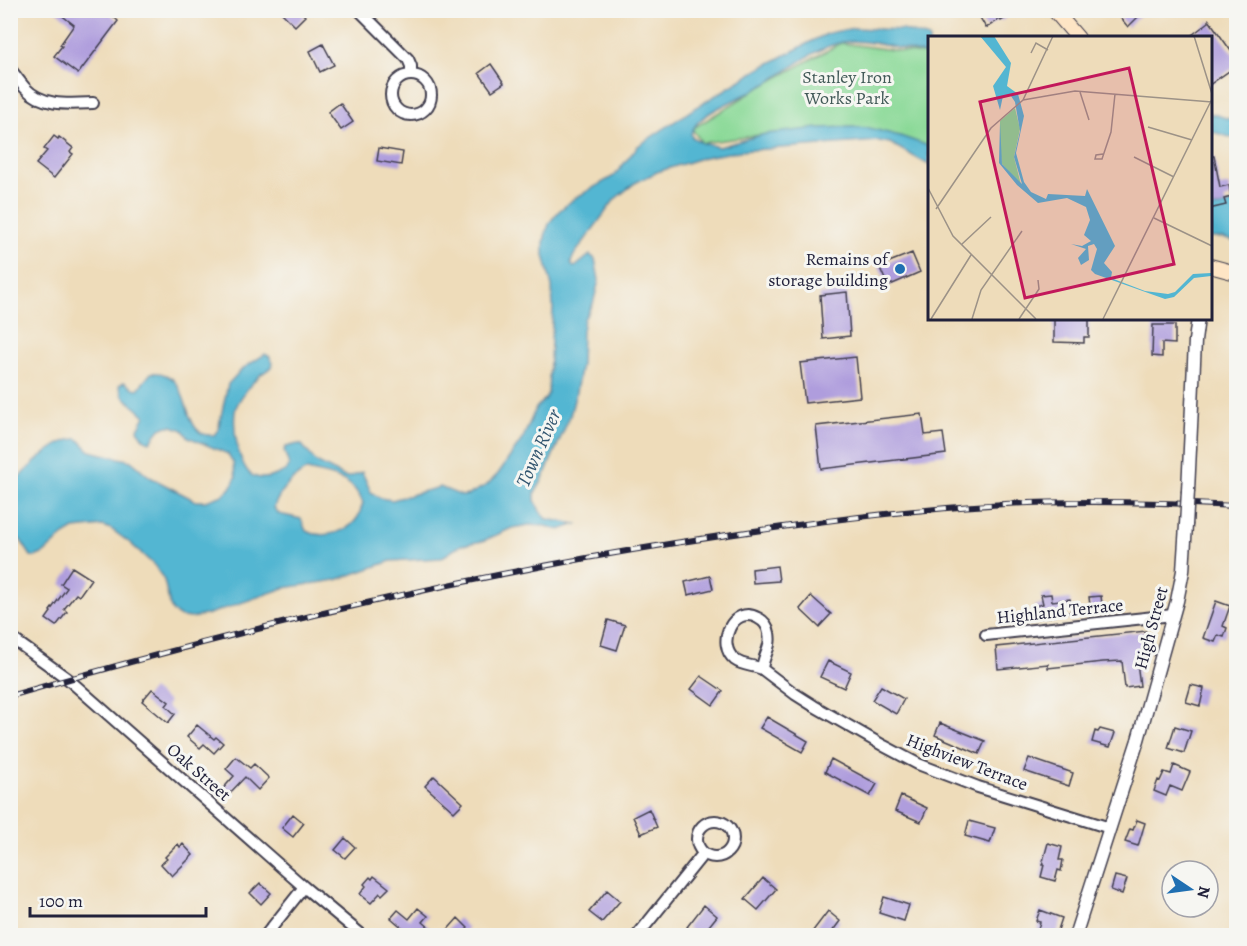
<svg xmlns="http://www.w3.org/2000/svg" width="1247" height="946" font-family="Alegreya,serif">
	<style>
		.green { fill: #8ad997; stroke: #567e69; stroke-width: 1.5 }
		.water { fill: #53b6d2; stroke: #3a6c86; stroke-width: 1.5; fill-rule: evenodd }
		.building { fill: #af9ddd }
		.lines { fill: none; stroke-linecap: round; stroke-linejoin: round }
		.minor-casing { stroke: #413e4e; stroke-width: 14 }
		.tertiary-casing { stroke: #413e4e; stroke-width: 15 }
		.secondary-casing { stroke: #413e4e; stroke-width: 16 }
		.minor { stroke: #fff; stroke-width: 10 }
		.tertiary { stroke: #fff; stroke-width: 12 }
		.secondary { stroke: #fee5c5; stroke-width: 14 }
		.rail-casing { stroke: #22223b; stroke-width: 6 }
		.rail { stroke: #f6f6f2; stroke-width: 4; stroke-dasharray: 11; stroke-linecap: butt }
		.tertiary-bridge-casing { stroke: #413e4e; stroke-width: 15; stroke-linecap: butt }
		.tertiary-bridge { stroke: #fff; stroke-width: 12 }
		.poi-dot { fill: #1f6fb2; stroke: #f6f6f2; stroke-width: 2 }
		.labels { text-anchor: middle; stroke-width: 6; stroke-linejoin: round; paint-order: stroke }
		.park-label { font-size: 18px; fill: #415957; stroke: #f6f6f2 }
		.poi-label { font-size: 18px; fill: #22223b; stroke: #f6f6f2; text-anchor: end }
		.street-label { font-size: 18px; fill: #22223b; stroke: #f6f6f2 }
		.water-label { font-size: 20px; font-style: italic; fill: #335670; stroke: #f6f6f2 }
		.inset-road { fill: none; stroke: #9c9287; stroke-width: 1.5 }
		.view { fill: #c2185b; fill-opacity: 0.15; stroke: #c2185b; stroke-width: 3 }
		.inset-edge { fill: none; stroke: #22223b; stroke-width: 3 }
	</style>
	<rect width="100%" height="100%" fill="#f6f6f2"/>
	<filter id="ink" filterUnits="userSpaceOnUse"><feTurbulence type="fractalNoise" baseFrequency=".0167" numOctaves="2"/><feDisplacementMap in="SourceGraphic" scale="12" xChannelSelector="R" yChannelSelector="G"/><feConvolveMatrix kernelMatrix="1 2 1 2 8 2 1 2 1" color-interpolation-filters="sRGB"/></filter>
	<filter id="wash" filterUnits="userSpaceOnUse"><feTurbulence type="fractalNoise" baseFrequency=".008" numOctaves="4" result="noise"/><feDisplacementMap in="SourceGraphic" scale="24" xChannelSelector="R" yChannelSelector="G"/><feGaussianBlur stdDeviation="1.35" result="paint"/><feColorMatrix in="noise" values="0 0 0 0 0 0 0 0 0 0 0 0 0 0 0 0 0 1.4 0 .05"/><feComposite in="paint" operator="in"/></filter>
	<g filter="url(#wash)">
		<rect width="100%" height="100%" fill="#eedcba"/>
		<!-- green -->
		<path class="green" d="M841,43L929,55V147L869,128L775,133L702,143L692,129L760,87Z"/>
		<!-- water -->
		<path class="water" d="M854,28L903,30L929,38V55C905,50 865,38 843,42C816,47 789,70 766,84C749,94 730,101 713,111C704,116 694,124 691,134L692,137L702,143L719,147L765,134L819,128L850,127L869,128L900,136L926,145L929,148V165L890,143L878,141L739,151L705,157L657,172L635,183L615,199L574,255L571,262L572,266L575,267L590,255L595,259L599,280L593,304L584,319L582,331L581,364L576,392L570,416L542,481L535,493V500L540,511L547,519L576,524L560,530L546,526L529,525L512,528L483,541L461,545L441,558L391,561L336,580L284,588L209,614L192,618L181,617L173,612L170,606L164,580L155,566L130,543L111,529L103,526L74,529L64,535L44,553L35,557L31,556L20,539L11,541V485C26,471 56,437 78,439L90,451L131,461L150,477L196,501H206L223,495L231,487L236,477L233,462L228,454L188,437L183,430L173,426H167L160,429L150,442C143,441 140,435 138,429L145,416L123,396L119,385L124,382L133,388L138,389L151,373C197,369 177,440 214,435L218,430L228,384L242,369L265,354L269,356L273,363C271,370 265,371 260,375C252,383 242,395 237,405C230,419 238,473 256,477C268,480 277,475 287,470L289,465L284,450L286,447L298,444L302,445L316,462L345,477H350L362,472L371,492L380,498L392,500L440,487L462,496L468,495L487,485L498,474L523,438L536,408L545,399L548,393L553,308L552,287L544,255V243L546,232L550,222L559,211L575,198L614,176L638,146L695,108L759,69L814,40L829,33ZM307,470C332,476 353,477 363,503C361,508 360,513 358,517C348,533 323,539 306,531L301,519L279,514L274,508C278,493 293,477 307,470Z
			M1210,113L1236,121V139L1210,131Z
			M1236,199V242L1222,238H1210V209L1228,205Z"/>
		<g id="blocks">
			<!-- building -->
			<path class="building" d="M55,10H107L118,21L78,74L54,56L62,46L60,45L74,25Z
				M279,10H299L305,16L295,26Z
				M983,10H1018L1001,21L1000,19L986,28L978,14Z
				M1114,10H1145L1128,27Z
				M1209,20L1236,58V66L1209,85V38H1188L1209,22Z
				M323,44L334,65L320,72L310,51Z
				M491,64L504,83L492,91L479,73Z
				M340,103L353,122L341,130L328,112Z
				M54,136L58,139L59,137L73,148L70,152L73,154L54,178L36,164L47,151L44,149Z
				M379,148L403,152L401,165L377,161Z
				M1209,156H1214L1220,187L1229,185L1231,197L1224,199L1226,205L1209,209Z
				M912,253L920,272L888,286L879,266Z
				M847,292L850,336L823,339L820,295Z
				M1054,318H1089V337H1084V343L1054,342Z
				M1153,325H1175V344L1162,343V357L1152,356Z
				M856,357L860,397L805,403L800,363Z
				M922,414L925,435L943,433L946,454L821,469L816,426Z
				M777,566L779,581L753,583L752,569Z
				M72,567L91,579L79,596L76,594L64,609L67,612L56,626L46,619L51,612L50,611L67,588L61,584Z
				M710,576L713,589L688,595L685,582Z
				M1051,594L1052,601L1070,599L1071,612L1054,614L1055,616L1036,619L1034,606L1043,604L1041,595Z
				M811,596L831,614L819,627L800,609Z
				M1101,596L1103,613L1091,614L1089,597Z
				M1216,601L1230,606L1223,626L1227,628L1224,637L1218,635L1215,642L1203,638Z
				M608,620L625,625L617,650L601,645Z
				M1146,631L1148,655L1140,656L1141,662H1137L1140,686L1125,688L1122,661L1103,662L1048,668V664L998,669L996,647Z
				M828,661L851,672L844,688L820,677Z
				M701,676L723,691L713,705L691,689Z
				M1191,685L1204,688L1200,706L1186,702Z
				M881,686L904,699L896,714L872,700Z
				M152,689L169,702L166,706L175,714L168,723L142,701Z
				M767,717L808,741L802,752L760,728Z
				M940,723L985,741L979,754L935,735Z
				M197,725L214,739L216,737L223,743L214,753L204,744L200,748L187,737Z
				M1175,726L1191,731L1184,753L1168,748Z
				M1100,729L1115,733L1110,747L1092,742L1095,731L1098,732Z
				M236,757L250,768L254,764L269,778L258,790L245,777L227,796L221,791L234,776L226,769Z
				M1029,758L1073,773L1069,786L1024,771Z
				M831,759L877,784L870,796L825,772Z
				M1174,765L1190,772L1182,791L1170,786L1166,796L1154,791L1158,780L1160,781L1164,772L1171,774Z
				M434,776L463,803L454,812L425,786Z
				M901,796L927,808L921,822L895,811Z
				M649,809L657,827L641,834L633,817Z
				M293,814L304,823L293,837L282,828Z
				M1137,820L1145,823L1138,846L1125,842L1130,829L1133,830Z
				M969,821L995,828L990,843L965,836Z
				M345,838L355,847L345,858L335,850Z
				M1048,843L1062,847L1059,860H1063L1061,871L1058,870L1055,881L1041,877L1044,865H1042Z
				M178,844L180,847L183,844L193,855L172,876L161,864L167,859L165,857Z
				M374,876L389,888L382,895L380,893L371,903L360,894L366,886L364,884L370,877L372,879Z
				M1115,876L1127,879L1122,894L1111,890Z
				M763,878L776,889L758,910L745,899Z
				M260,883L271,893L261,904L250,893Z
				M607,890L620,901L602,922L589,912Z
				M884,897L909,905L904,921L879,913Z
				M704,905L717,916L701,936H697L687,927Z
				M418,908L428,916L423,922L439,936H410L404,931L405,930L391,918L398,910L409,919Z
				M1040,910L1062,918L1056,936H1036L1040,922L1036,921Z
				M828,911L840,921L829,936H809Z
				M458,918L468,928L461,936H442Z"/>
		</g>
	</g>
	<g filter="url(#ink)">
		<use href="#blocks" fill-opacity="0" stroke="#413e4e" stroke-width="1.5"/>
		<g class="lines">
			<defs>
				<path id="minor" d="M359,10L408,59L411,66V75
					M10,69C15,75 20,82 25,88C43,107 69,104 93,103
					M391 95a20 20 0 1 1 40 0a20 20 0 1 1-40 0Z
					M986,635L1173,615
					M10,637L68,679L304,887L363,936
					M762,669C763,655 772,648 769,633C768,626 764,621 758,618C733,604 715,644 735,660C743,666 753,665 762,669L795,694L814,706L884,746L918,764L978,787L1110,828
					M697 839a18 18 0 1 1 36 0a18 18 0 1 1-36 0Z
					M265,936L304,887
					M637,936L703,854"/>
				<path id="tertiary" d="M1188,491L1195,341L1198,318
					M1075,936L1138,740L1177,601L1183,571L1186,525"/>
				<path id="secondary" d="M1054,10L1078,38
					M1210,266L1236,273"/>
			</defs>
			<!-- minor casing -->
			<use href="#minor" class="minor-casing"/>
			<!-- tertiary casing -->
			<use href="#tertiary" class="tertiary-casing"/>
			<!-- secondary casing -->
			<use href="#secondary" class="secondary-casing"/>
			<!-- minor -->
			<use href="#minor" class="minor"/>
			<!-- tertiary -->
			<use href="#tertiary" class="tertiary"/>
			<!-- secondary -->
			<use href="#secondary" class="secondary"/>
			<defs>
				<path id="rail" d="M10,696C229,632 450,579 675,543C784,526 895,510 1005,504C1082,500 1159,502 1236,506"/>
			</defs>
			<!-- rail casing -->
			<use href="#rail" class="rail-casing"/>
			<!-- rail -->
			<use href="#rail" class="rail"/>
			<defs>
				<path id="tertiary-bridge" d="M1186,525L1188,491"/>
			</defs>
			<!-- tertiary-bridge casing -->
			<use href="#tertiary-bridge" class="tertiary-bridge-casing"/>
			<!-- tertiary-bridge -->
			<use href="#tertiary-bridge" class="tertiary-bridge"/>
		</g>
	</g>
	<!-- markers -->
	<circle class="poi-dot" cx="900" cy="269" r="6"/>
	<g class="labels">
		<!-- park labels -->
		<g class="park-label">
			<text x="847" y="83">Stanley Iron<tspan x="847" dy="21">Works Park</tspan></text>
		</g>
		<!-- poi labels -->
		<g class="poi-label">
			<text x="888" y="265">Remains of<tspan x="888" dy="21">storage building</tspan></text>
		</g>
		<!-- street labels -->
		<g class="street-label">
			<text transform="translate(1060 611) rotate(-6)" y="6">Highland Terrace</text>
			<text transform="translate(1151 628) rotate(-75)" y="6">High Street</text>
			<text transform="translate(967 762) rotate(21)" y="6">Highview Terrace</text>
			<text transform="translate(199 772) rotate(41)" y="6">Oak Street</text>
		</g>
		<!-- water labels -->
		<g class="water-label">
			<text transform="translate(538 448) rotate(-66)" y="7">Town River</text>
		</g>
	</g>
	<!-- overview -->
	<g transform="translate(928 36)">
		<rect width="284" height="284" fill="#eedcba"/>
		<path d="M87,72L92,93L86,121L93,149L74,128L72,113V85Z" fill="#8ad997"/>
		<path d="M52,0H66L83,27L79,50L90,58L96,80L88,117L96,146L103,156L118,163L120,158L157,160L159,153L187,210L176,227L184,236L183,242L217,255L240,258L247,256L265,238L283,237V240L266,242L246,261L237,263L167,238L163,234L169,213L166,208L160,210L161,224L153,229L150,222L158,213L143,208L154,210L163,205L156,199L162,184L158,171L139,162L110,167L89,149L71,127L72,86L74,128L94,148L86,121L92,95L87,66L83,60H75L72,74L65,50L78,31Z" fill="#53b6d2"/>
		<path class="inset-road" d="M266,0L284,58M103,17L108,7L120,14M152,56L161,84M95,64L147,55L284,66M220,91L264,104M175,118L168,119L167,123H174L183,96L187,58M206,121L246,141M0,152L25,200L108,283M8,173L63,92L95,64L125,0M226,182L284,210M34,208L63,181M3,283L43,219M44,283L53,254L94,195M91,283L111,253L110,244M175,283L284,63"/>
		<path class="view" d="M201,32L246,228L97,262L52,66Z"/>
		<rect width="284" height="284" class="inset-edge"/>
	</g>
	<!-- margin -->
	<rect width="1247" height="946" fill="none" stroke="#f6f6f2" stroke-width="36"/>
	<!-- north arrow -->
	<g transform="translate(1190 889) rotate(103)"><circle r="28" fill="#f6f6f2" stroke="#a1a1a9" stroke-width="1.5"/>
	<path d="M0-4.5L10 22L0 15L-10 22Z" fill="#1f6fb2"/>
	<text y="-9" font-size="16" font-weight="bold" text-anchor="middle" fill="#22223b">N</text>
	</g>
	<!-- scale -->
	<path d="M30 907v9h176v-9" fill="none" stroke="#22223b" stroke-width="3"/>
	<text x="39" y="907" font-size="18" fill="#22223b" stroke="#f6f6f2" stroke-width="4.5" paint-order="stroke">100 m</text>
</svg>
